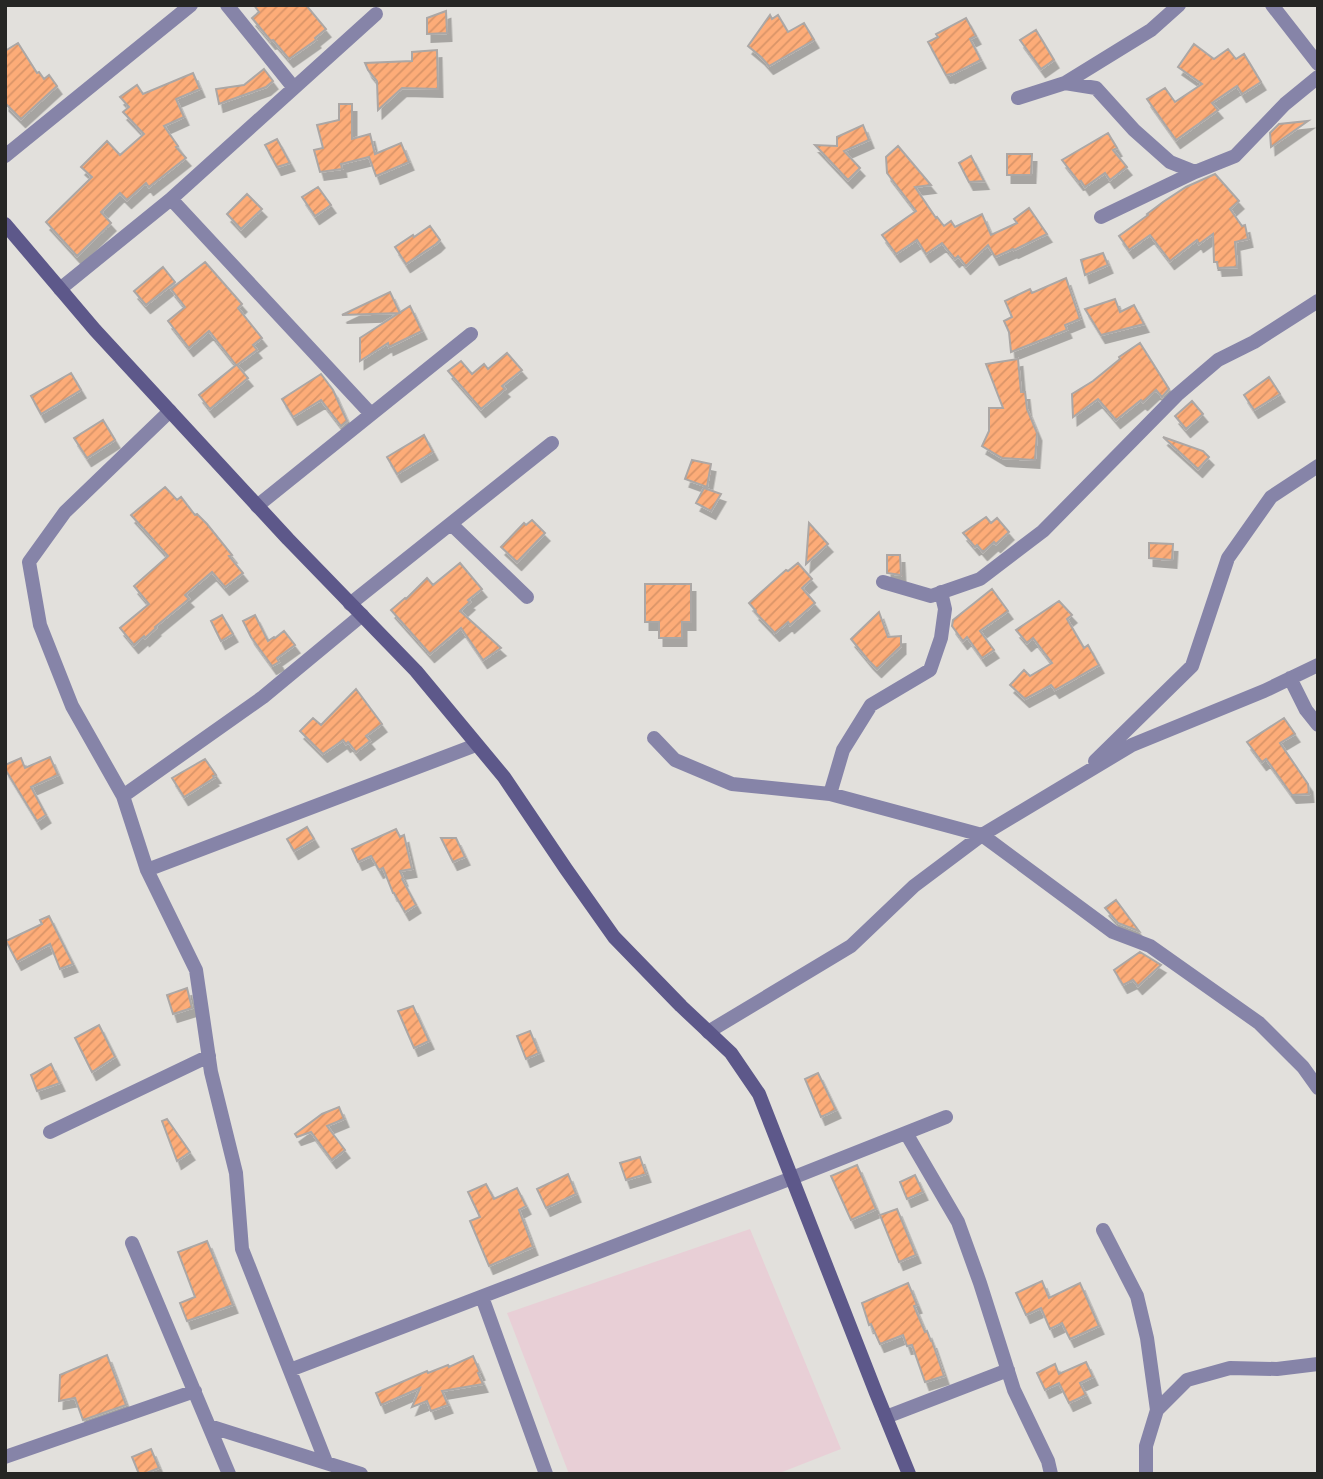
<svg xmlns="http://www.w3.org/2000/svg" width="1323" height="1479" font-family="'PT Sans',sans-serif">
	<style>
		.education { fill: #e8cfd6 }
		.building { fill: url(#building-hatch); stroke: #aba7a5; stroke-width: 2; filter: url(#shadow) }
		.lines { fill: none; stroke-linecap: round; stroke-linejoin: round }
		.street { stroke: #8684a8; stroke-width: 14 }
		.secondary { stroke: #5d588a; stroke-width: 14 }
	</style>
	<defs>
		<pattern id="building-hatch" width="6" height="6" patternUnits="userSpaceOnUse" patternTransform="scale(1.75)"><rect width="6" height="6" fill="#fdac78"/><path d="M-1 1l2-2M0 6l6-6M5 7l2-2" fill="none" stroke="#d99468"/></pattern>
		<filter id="shadow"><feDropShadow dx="4.5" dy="8" stdDeviation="0" flood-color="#0004"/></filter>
	</defs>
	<rect width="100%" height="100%" fill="#e2e0dc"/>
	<!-- education -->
	<path class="education" d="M750,1229L841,1449L777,1474H569L507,1313Z"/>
	<!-- building -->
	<path class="building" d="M254,5H306L326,29L315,38L316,40L289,59L273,40L271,41L252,18L259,12Z
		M446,11L447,33L427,34V18Z
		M770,15L772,19L778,15L788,32L804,23L814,40L769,66L761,57L748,46Z
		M966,18L976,36L970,39L981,60L951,75V74L946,75L928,42L938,37L936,34Z
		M1036,30L1054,60L1041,69L1020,40Z
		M18,43L37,73L39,72L44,79L49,75L57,86L21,119L5,103V51Z
		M1194,44L1214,59L1228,49L1236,59L1244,54L1261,82L1242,94L1237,86L1212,103L1218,110L1176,140L1147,99L1165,88L1175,102L1202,84L1178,67Z
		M437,50L438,89L402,88L378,110L377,81L368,70L365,63L412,61V52Z
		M264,69L273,81L266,87L219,104L216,89L244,85Z
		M193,73L200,89L176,99L184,117L164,126L178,146L176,147L186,158L149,187L146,183L127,200L120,193L101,212L111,223L77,256L46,222L92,177L81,167L107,141L120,155L144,134L123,112L129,107L120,97L137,85L143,94Z
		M339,104H352V139L370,134L375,154L401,143L409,162L376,176L369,157L341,164L342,169L320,172L314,150L323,148L317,125L339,120Z
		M1308,121L1271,147L1270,133L1279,124Z
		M863,125L869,140L844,151L860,168L848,180L815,145L837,146V137Z
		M1108,133L1117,148L1113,150L1127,167L1110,180L1105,173L1085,187L1081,181L1079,182L1062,160Z
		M277,139L290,163L277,167L265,145Z
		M898,146L931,185L915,187L936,218L937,217L944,226L951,221L955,227L982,214L991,235L1017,223L1014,219L1029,208L1047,234L1014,250L1013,249L995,257L988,245L966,266L958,256L955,259L942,243L926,254L917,240L896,254L882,235L916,211L887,173L886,157Z
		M1007,154H1032L1031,175H1007Z
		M971,156L984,181L969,182L959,163Z
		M1215,174L1239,201L1230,209L1242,226L1245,225L1248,239L1235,242L1237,267L1218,268L1217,262H1214L1213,234L1199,244L1197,240L1170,261L1150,235L1129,250L1119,236L1148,215L1147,214L1163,202L1186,187Z
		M318,187L331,205L315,216L302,197Z
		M247,194L262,209L241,229L227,214Z
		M430,226L440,240L436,244L406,264L395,247L413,235L414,237Z
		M1103,253L1108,265L1085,275L1081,260Z
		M205,262L242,304L238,308L262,338L253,345L257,350L237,365L248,378L210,409L199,395L236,365L209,331L189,348L168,321L185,307L171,289Z
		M163,267L175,282L146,305L134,291Z
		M1066,278L1080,319L1065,325L1067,330L1011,352L1009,332L1004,321L1012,317L1005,301L1030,289L1032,293Z
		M390,292L400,313L342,315Z
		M1115,299L1120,312L1134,305L1144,324L1101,335L1085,309Z
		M410,306L422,331L389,347L388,343L360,361V338Z
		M1140,343L1169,389L1162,397L1156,390L1143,402L1141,400L1116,420L1098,399L1073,417L1072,394L1093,381L1120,359L1119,357Z
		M507,353L522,370L502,386L505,389L481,409L448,371L461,361L472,374L484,364L488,369Z
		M1018,359L1021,392H1025L1027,409L1037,433L1035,460L1002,458L982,446L989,431V408H1003L986,364Z
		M71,373L81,390L41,414L31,396Z
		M321,374L333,390L347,421L341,426L321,400L293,417L282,399Z
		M1269,377L1280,394L1254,410L1244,395Z
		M1192,401L1203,414L1186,429L1175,416Z
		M103,420L115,440L87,458L74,438Z
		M424,435L433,452L397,474L387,457Z
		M1163,437L1203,451L1209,457L1198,469Z
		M692,460L711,464L707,487L685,479Z
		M165,487L177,500L181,497L195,515L197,514L207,524L232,555L229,556L243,573L225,587L212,572L185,595L189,599L155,627L156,628L145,638L144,636L134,645L120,628L149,604L134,586L168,556L131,515Z
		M704,488L721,494L711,511L696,503Z
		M986,517L991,523L997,518L1009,532L996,544L994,542L983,552L977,545L975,547L963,533Z
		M532,520L545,533L517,562L501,547L524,523L526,525Z
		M809,523L828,544L806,564Z
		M1149,543L1173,544L1172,560L1149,558Z
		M887,555H900L901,575L887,573Z
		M460,563L482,589L468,600L470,602L460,611L501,648L483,660L461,628L430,654L391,610L405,598L406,599L427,578L433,585Z
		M798,563L812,579L802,588L815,603L790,625L788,622L775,633L755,612L756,611L749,603L786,570L788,571Z
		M645,584H691V622H682V638H659V622H645Z
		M992,589L1008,611L980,631L994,650L982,658L967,637L963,641L952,626L953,620Z
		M1059,601L1072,615L1067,619L1084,648L1088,645L1099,665L1055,690L1051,685L1025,699L1010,685L1024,670L1030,676L1052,663L1033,638L1027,643L1016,630Z
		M879,612L888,637L901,636V646L877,669L869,661L851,639Z
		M222,615L233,634L221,641L211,621Z
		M255,615L268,641L274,637L275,638L284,631L295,645L277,658L279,662L272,666L251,637L243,621Z
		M356,689L382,724L366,736L370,741L356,752L348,742L346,744L343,740L323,754L300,731L313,718L321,725Z
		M1284,718L1295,734L1280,743L1308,784L1309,794L1292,795L1266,759L1262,762L1247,742Z
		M50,757L58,775L31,787L46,815L37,821L5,769V765L21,758L25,768Z
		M205,759L216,775L213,776L214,778L184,797L172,778Z
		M307,827L314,839L294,851L287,839Z
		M396,829L400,837L404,835L412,869L400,871L403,878L402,879L416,905L405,912L394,893H393L383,868L379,870L371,856L358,862L352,849Z
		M441,838H456L465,857L453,862Z
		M1116,900L1139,931L1118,923L1105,908Z
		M49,916L73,964L60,969L50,944L17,962L6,941L42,924L40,920Z
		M1140,952L1161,965L1138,986L1133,980L1123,985L1114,970Z
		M187,988L192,1008L173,1014L167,995Z
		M413,1006L429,1041L414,1048L398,1011Z
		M99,1025L115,1057L92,1072L75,1038Z
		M530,1031L539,1053L526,1059L517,1036Z
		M51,1064L60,1083L37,1091L31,1075Z
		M818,1073L836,1110L821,1117L805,1079Z
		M339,1107L344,1119L327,1126L345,1150L332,1160L311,1132L297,1137L295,1134L322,1114Z
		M167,1119L190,1152L177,1161L162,1121Z
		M640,1157L646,1174L626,1180L620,1163Z
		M857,1165L876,1209L851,1220L831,1176Z
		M568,1174L576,1194L546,1208L537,1189Z
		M915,1175L923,1192L907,1199L900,1182Z
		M486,1184L494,1199L517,1188L526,1206L519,1210L533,1247L489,1266L470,1221L480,1217L468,1192Z
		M897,1209L916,1255L899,1262L880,1215Z
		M207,1241L233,1305L187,1321L180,1303L195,1297L178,1252Z
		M1042,1281L1049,1298L1080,1283L1099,1326L1070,1339L1062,1323L1050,1329L1041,1308L1026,1315L1016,1293Z
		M908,1283L917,1305L914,1306L925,1332L927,1331L931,1341H932L944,1376L925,1382L912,1345L907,1346L903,1335L880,1344L871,1324L869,1325L862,1303Z
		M107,1355L126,1405L83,1420L75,1398L59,1401L60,1375Z
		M473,1356L480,1372L478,1373L483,1384L442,1391L448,1405L431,1411L427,1401L412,1407L420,1388L381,1405L376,1393L427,1371L428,1373L448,1365L449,1367Z
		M1086,1362L1093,1377L1080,1383L1086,1395L1069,1403L1059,1383L1045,1390L1037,1373L1055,1364L1059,1374Z
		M151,1449L159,1468L144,1474H139L132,1457Z"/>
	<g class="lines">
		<!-- street -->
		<path class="street" d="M227,5L294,88
			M1272,5L1318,64
			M1065,83L1151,30L1179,5
			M1018,98L1065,83L1096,88L1134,130L1170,162L1195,172L1235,156L1285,104L1318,77
			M5,156L191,5
			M171,199L371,414
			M1101,217L1195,172
			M60,289L171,199L376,14
			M170,411L65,512L29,562L40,625L72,706L123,796L147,870L196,970L211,1072L236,1173L242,1249L326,1462
			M257,506L471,334
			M451,524L527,597
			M883,582L931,596L980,579L1043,531L1177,395L1218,360L1254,342L1318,301
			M350,604L552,443
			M1290,678L1306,710L1318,725
			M654,738L675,760L732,784L830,794L982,835L1113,932L1150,946L1259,1023L1303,1067L1318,1088
			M1095,761L1192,666L1228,558L1271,497L1318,466
			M830,794L843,750L871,705L930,670L941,638L945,609L941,592
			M123,796L263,697L362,615
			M147,870L476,745
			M708,1032L851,946L914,886L982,835L1132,745L1264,691L1318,665
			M50,1132L209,1056
			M906,1133L958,1222L980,1283L1014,1390L1048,1461L1051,1474
			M1103,1230L1137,1296L1147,1338L1157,1410
			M132,1243L229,1474
			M482,1297L546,1474
			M290,1370L792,1178L946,1117
			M886,1417L1008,1370
			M209,1426L361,1474
			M5,1457L195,1391
			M1146,1474V1446L1157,1410L1187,1380L1230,1368L1277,1369L1318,1364"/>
		<!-- secondary -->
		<path class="secondary" d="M5,224L95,330L288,539L416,671L504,777L566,869L614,937L681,1006L731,1053L759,1094L876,1393L909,1474"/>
	</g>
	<!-- border -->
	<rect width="1323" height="1479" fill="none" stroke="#262624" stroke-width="14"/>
</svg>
